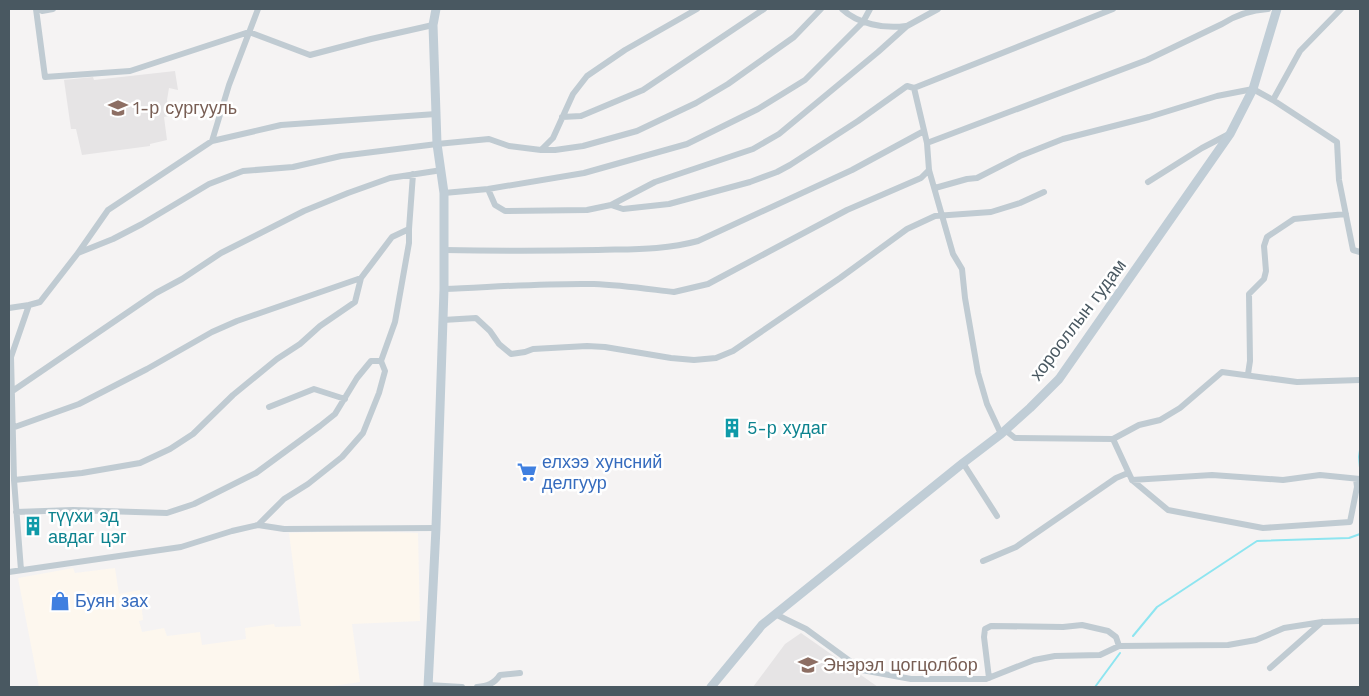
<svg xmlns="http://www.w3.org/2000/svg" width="1369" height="696" font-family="'Work Sans',sans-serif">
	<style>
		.commercial { fill: #fdf7ee }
		.education { fill: #e6e4e5 }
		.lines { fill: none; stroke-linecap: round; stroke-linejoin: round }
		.stream { stroke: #8ee5f0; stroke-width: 2 }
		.street { stroke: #c0cbd2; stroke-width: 6 }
		.secondary { stroke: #c0cdd6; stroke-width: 9 }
		.labels { text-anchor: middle; stroke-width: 5; stroke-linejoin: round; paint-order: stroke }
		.education-label { font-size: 18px; fill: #785e54; stroke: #fff; text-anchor: start }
		.street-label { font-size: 18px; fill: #495861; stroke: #fff }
		.culture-label { font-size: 18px; fill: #0d838f; stroke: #fff; text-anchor: start }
		.shop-label { font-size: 18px; fill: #366cbe; stroke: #fff; text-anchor: start }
	</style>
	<rect width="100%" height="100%" fill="#f5f3f3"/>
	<!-- commercial -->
	<path class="commercial" d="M356,531L418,533L420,621L352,624L360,682L326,687H39L18,578L73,568L75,573L115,568L119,594L140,590L143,620L139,621L142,632L164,628L167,636L200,632L202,645L246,639L245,628L274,624L275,627L301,626L289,533Z"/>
	<!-- education -->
	<path class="education" d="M175,71L178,90L169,88L167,100L169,116L164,117L167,140L150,144V146L82,155L76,129H71L64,80L93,77L94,80Z
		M801,633L878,687H753L785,644Z"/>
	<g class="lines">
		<!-- stream -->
		<path class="stream" d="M1360,450L1359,457L1360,468
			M1133,636L1157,607L1257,541L1349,538L1360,534
			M1095,687L1120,653"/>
		<!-- street -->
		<path class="street" d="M36,9L45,77L130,71L249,32L310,55L371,39L433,25
			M40,9L42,11L53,9
			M842,9C858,24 884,29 906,26
			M938,9L907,26L878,52L779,134L753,149L655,182L611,205L623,209L669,204L750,182L777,172L790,165L858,121L907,86L914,88L927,143L929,170L953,254L962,269L965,298L978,373L987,404L1001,434
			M914,88L1113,9
			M1273,100L1300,51L1341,9
			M562,117L581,116L643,90L764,9
			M212,141L281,125L436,114
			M927,143L1147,60L1222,24C1236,15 1251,10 1268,9
			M541,150H555L583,146L637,131L696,103L728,84L794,37L821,9
			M1148,182L1202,148L1229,134
			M935,188L967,179L977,178L1020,156L1063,139L1149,117L1217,96L1253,89L1273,100L1337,142L1339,180L1353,250L1360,252
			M488,189L495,205L505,211L587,210L611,205
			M444,193L488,189L584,173L687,144L758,109L805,80L863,22L870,9
			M444,250C496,251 547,251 598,250C632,249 665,250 698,241L852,170L924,131
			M78,253L113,239L142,224L209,184L243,171L293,167L341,156L437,144L489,139L509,146L541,150L553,138L573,94L587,76L625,50L697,9
			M444,289C494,287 544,283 594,284C621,285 648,289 674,292L708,284L847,210L921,178L929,170
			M9,308L29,305
			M443,320L476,318L490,331L499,344L511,354L525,352L533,349L587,346L605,347L671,358L694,360L716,358L733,351L840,278L907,229L935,216L991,212L1020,203L1044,192
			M1248,374L1250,361L1249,294L1264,279L1266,271L1264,246L1267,237L1294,219L1346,214
			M11,392L156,293L182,279L221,253L304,211L348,193L390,178L442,170
			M269,407L314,389L345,399
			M12,428L79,404L147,369L212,332L237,321L361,278
			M1005,430L1015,438L1113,439L1132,480L1168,510L1263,528L1350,522L1357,487L1356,479
			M1113,439L1139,425L1160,420L1180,408L1222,372L1297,382L1360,380
			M963,463L997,516
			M14,480L82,473L140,463L170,449L193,434L233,395L277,359L300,344L320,326L355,302L361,278L392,237L409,229L413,174
			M1132,480L1212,475L1283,480L1320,475L1360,479
			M16,512L73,510L167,513L194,504L256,473L320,426L335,414L357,378L371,361H381
			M258,525L284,499L308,484L342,457L363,433L379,393L385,371L381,361L395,322L409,243V229
			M983,561L1016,547L1116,478L1128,473
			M21,570L14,480L11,357L29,305L40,302L78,253L108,210L212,141L229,85L258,9
			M9,572L181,547L232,531L258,525L284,529L436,528
			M775,614L806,629L862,670L911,679H986L1034,660L1055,656L1100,655L1119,646L1228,645L1256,640L1284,628L1322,622L1360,621
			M1270,668L1322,622
			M989,678L984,637L985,629L991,626L1063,627L1082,625L1108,631L1116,637L1119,646
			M428,685L462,687
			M477,687C487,686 494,684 500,675L520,673"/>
		<!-- secondary -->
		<path class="secondary" d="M428,687L436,528L444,289V193L437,144L436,114L433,25L436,9
			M711,687L762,625L963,463L1001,434L1030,408L1059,379L1230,134L1253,89L1277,9"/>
	</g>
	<!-- icons -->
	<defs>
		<symbol id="school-bare" viewBox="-9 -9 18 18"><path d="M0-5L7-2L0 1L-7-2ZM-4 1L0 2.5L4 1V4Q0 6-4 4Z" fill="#8d6e63" stroke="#fff" stroke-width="2.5" paint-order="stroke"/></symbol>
		<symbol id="building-bare" viewBox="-9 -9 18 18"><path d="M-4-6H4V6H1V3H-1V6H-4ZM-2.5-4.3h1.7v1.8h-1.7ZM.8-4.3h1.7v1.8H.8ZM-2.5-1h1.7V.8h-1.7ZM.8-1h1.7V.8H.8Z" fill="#0f9aa8" stroke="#fff" stroke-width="2.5" paint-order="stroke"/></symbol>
		<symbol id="supermarket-bare" viewBox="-9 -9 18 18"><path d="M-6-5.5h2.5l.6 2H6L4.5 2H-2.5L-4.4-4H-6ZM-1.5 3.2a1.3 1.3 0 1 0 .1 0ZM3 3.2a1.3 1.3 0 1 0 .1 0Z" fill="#3f7fe0" stroke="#fff" stroke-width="2.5" paint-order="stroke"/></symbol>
		<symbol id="shop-bare" viewBox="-9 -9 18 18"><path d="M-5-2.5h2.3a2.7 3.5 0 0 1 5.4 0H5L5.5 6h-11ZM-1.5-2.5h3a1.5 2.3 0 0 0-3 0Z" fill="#3f7fe0" stroke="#fff" stroke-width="2.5" paint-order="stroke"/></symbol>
	</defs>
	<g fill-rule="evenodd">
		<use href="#school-bare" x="104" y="94" width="28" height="28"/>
		<use href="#building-bare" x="718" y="414" width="28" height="28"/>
		<use href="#supermarket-bare" x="513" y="458" width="28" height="28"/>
		<use href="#building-bare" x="19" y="512" width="28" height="28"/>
		<use href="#shop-bare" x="46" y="587" width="28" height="28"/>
		<use href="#school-bare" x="794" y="651" width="28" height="28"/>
	</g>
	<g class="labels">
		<!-- education labels -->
		<g class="education-label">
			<text x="133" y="114">1-р сургууль</text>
			<text x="823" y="671">Энэрэл цогцолбор</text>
		</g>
		<!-- street labels -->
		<g class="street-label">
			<text transform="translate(1078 320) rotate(-53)" y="6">хорооллын гудам</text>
		</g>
		<!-- culture labels -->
		<g class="culture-label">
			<text x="747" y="434">5-р худаг</text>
			<text x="48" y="522">түүхи эд<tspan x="48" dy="21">авдаг цэг</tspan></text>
		</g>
		<!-- shop labels -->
		<g class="shop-label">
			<text x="542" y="468">елхээ хунсний<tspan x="542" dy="21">делгуур</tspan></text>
			<text x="75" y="607">Буян зах</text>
		</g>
	</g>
	<!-- border -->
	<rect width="1369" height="696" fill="none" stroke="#495861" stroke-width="20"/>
</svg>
